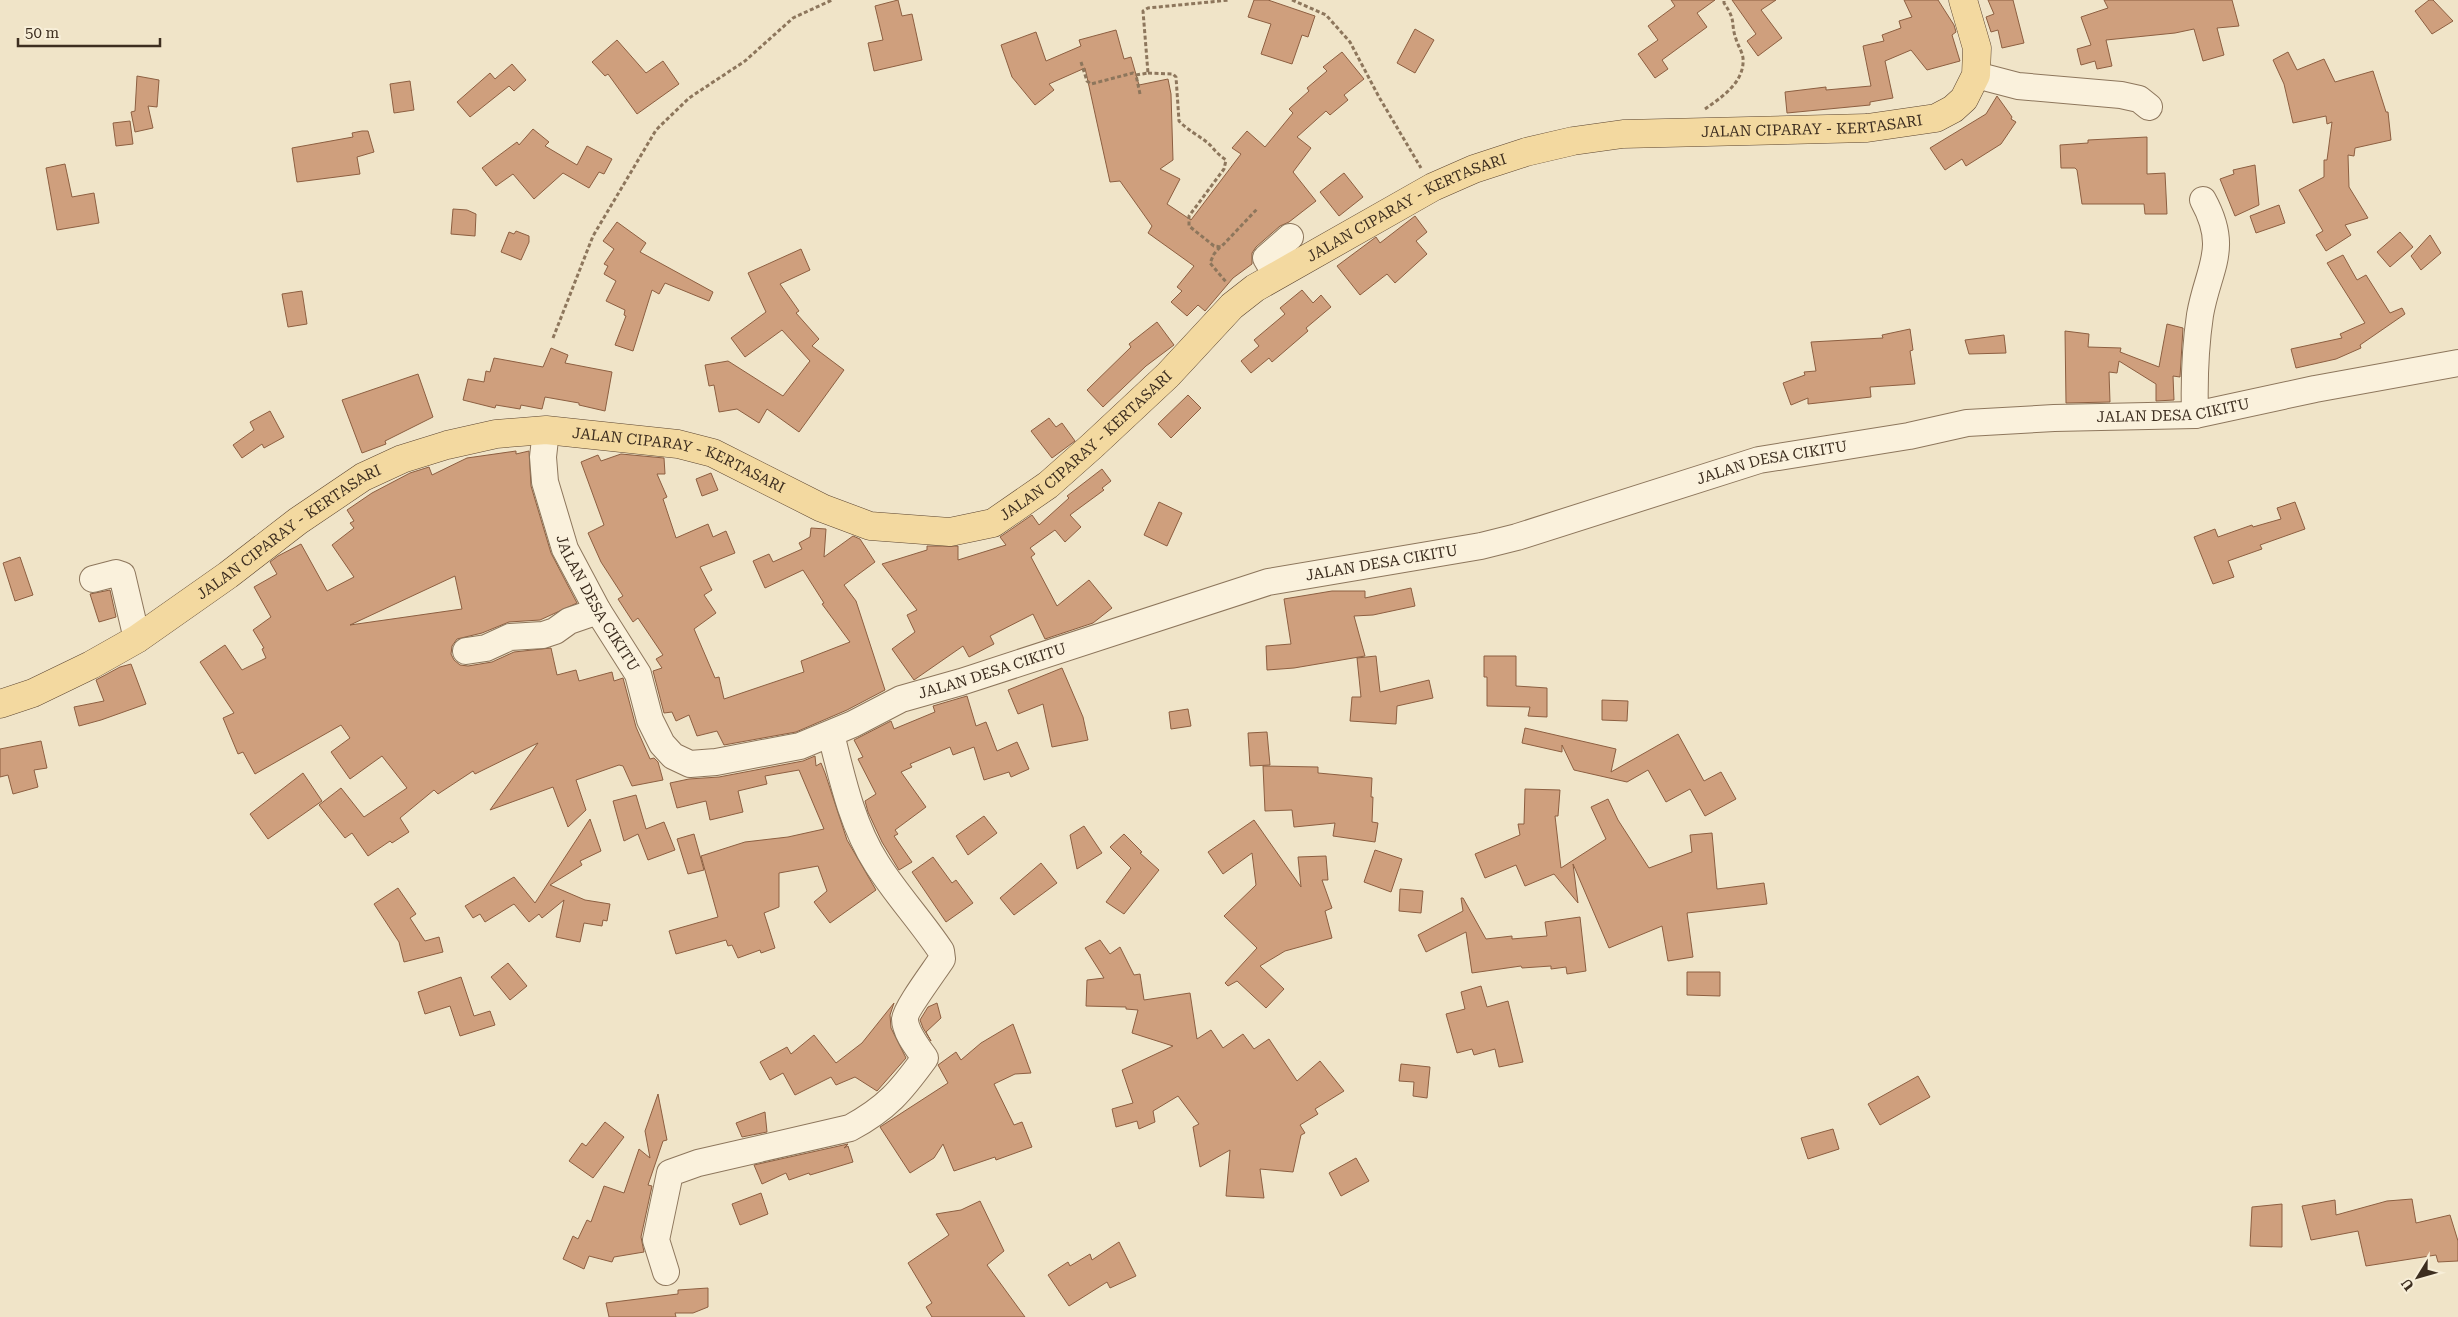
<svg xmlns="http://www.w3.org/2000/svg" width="2458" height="1317" font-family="'Roboto Serif',serif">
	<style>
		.building { fill: #cf9f7d; stroke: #8d5f41; fill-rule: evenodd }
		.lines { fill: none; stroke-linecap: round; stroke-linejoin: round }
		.minor-casing { stroke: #8d765c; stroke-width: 28 }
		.major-casing { stroke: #5b4430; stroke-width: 29 }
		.path { stroke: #8d765c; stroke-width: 3; stroke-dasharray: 4 2.5; stroke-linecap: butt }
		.minor { stroke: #faf1dc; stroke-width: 26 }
		.major { stroke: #f3d9a0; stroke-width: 28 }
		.labels { text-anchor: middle; stroke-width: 4; stroke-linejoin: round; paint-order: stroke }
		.street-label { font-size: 15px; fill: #3d2e20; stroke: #f7eed8 }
	</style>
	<rect width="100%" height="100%" fill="#f0e4c8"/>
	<!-- building -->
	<path class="building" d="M898,0L902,16L912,14L922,60L874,71L868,43L883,40L875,6Z
		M1254,0H1268L1315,16L1308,37L1302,35L1292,64L1261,54L1271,24L1248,17Z
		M1671,0H1715L1697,13L1707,27L1662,60L1668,69L1655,78L1638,54L1658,40L1648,26L1675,6Z
		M1732,0H1776L1761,10L1782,38L1758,56L1747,41L1756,34Z
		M1904,0H1938L1954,25L1956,32L1952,35L1960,61L1927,70L1911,50L1885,61L1893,98L1870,102V105L1787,113L1785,92L1826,87V90L1871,86L1863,46L1884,41L1882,35L1901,28L1899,21L1912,17Z
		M1988,0H2013L2024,43L2002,48L1998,30L1991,32L1986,17L1994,14Z
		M2104,0H2232L2239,26L2217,28L2224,55L2203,61L2194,29L2175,33L2106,40L2112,66L2097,69L2095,61L2081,65L2077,49L2091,45L2081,17L2108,8Z
		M2429,0H2433L2453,21L2432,34L2415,11Z
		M1415,29L1434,40L1415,73L1397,63Z
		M1116,30L1124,59L1131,57L1139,85L1168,79L1171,94L1173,160L1160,169L1180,179L1167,204L1191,220L1241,154L1232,148L1247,131L1265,147L1293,113L1289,109L1309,91L1307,88L1327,71L1323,67L1342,52L1364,79L1344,95L1348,100L1330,115L1326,111L1297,137L1311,148L1293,172L1316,201L1289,222L1280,226L1256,247L1252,253V264L1233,278L1205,311L1198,305L1187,316L1171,302L1182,291L1177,287L1194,266L1148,233L1152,226L1120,181L1110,182L1085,68L1049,84L1054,90L1035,105L1012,77L1001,45L1036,32L1046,61L1081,46L1079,40Z
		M617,40L646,73L663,61L679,84L637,114L608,74L605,76L592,62Z
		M2288,52L2297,70L2324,59L2335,82L2373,71L2386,112H2388L2391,140L2355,148L2354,156L2348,155L2349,187L2368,218L2345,225L2351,235L2326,251L2316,235L2323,231L2299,190L2324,177V160H2327L2332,122L2327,124L2326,116L2293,123L2284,84L2273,60Z
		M512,64L526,80L514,91L509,86L470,117L457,102L490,73L495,79Z
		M137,76L159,80L157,107L148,106L153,128L135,132L131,112L135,111Z
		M410,81L414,110L394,113L390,84Z
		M1997,96L2012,117L2011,119L2016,122L2001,144L1966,166L1962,159L1945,170L1930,148L1986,114Z
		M130,121L133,144L116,146L113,123Z
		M533,129L549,142L545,146L577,165L587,146L612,159L604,174L599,172L589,188L563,173L534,199L513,174L496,186L482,168L517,142L519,145Z
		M362,131H368L374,152L357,157L360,174L297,182L292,148L353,137L352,133Z
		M2147,137V174L2165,173L2167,214H2145L2144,204H2082L2077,170L2075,168H2061L2060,145L2088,143V140Z
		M65,164L72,197L94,193L99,223L57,230L46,168Z
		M2255,165L2259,205L2235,216L2220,179L2234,174L2233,170Z
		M1344,173L1363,197L1339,216L1320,192Z
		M2279,205L2285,223L2256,233L2250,216Z
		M453,209L467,210L476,214L475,236L451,234Z
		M1415,216L1427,232L1416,241L1427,254L1395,283L1387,274L1360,295L1337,266L1376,237L1380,243Z
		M617,222L646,243L640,252L713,292L709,301L665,283L659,294L652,290L633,351L615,345L626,316L624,315L625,310L606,301L616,281L604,274L608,266L604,264L614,249L603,241Z
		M516,231L529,236V242L521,260L501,252L509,232L514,234Z
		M2400,232L2413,247L2390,267L2377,252Z
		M2430,235L2441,253L2421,270L2411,256Z
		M801,249L810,270L780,284L799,311L796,313L819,339L812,346L844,370L799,432L767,409L759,423L737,409L719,412L714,385L709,386L705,365L728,361L783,396L810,361L782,330L745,357L731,338L766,312L748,273Z
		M2343,255L2357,280L2366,275L2390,313L2402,308L2405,314L2360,345L2361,348L2336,359L2296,368L2291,349L2342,338L2340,334L2365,323L2327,263Z
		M1302,290L1313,303L1321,295L1331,307L1306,328L1308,331L1272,362L1269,358L1251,373L1241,361L1259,346L1254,340L1285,314L1280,308Z
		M302,291L307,324L288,327L282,294Z
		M1157,322L1174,345L1146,366L1103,407L1087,390L1131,347L1129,344Z
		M2167,324L2183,328L2180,377L2173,376L2174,400L2156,401V384L2119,361L2117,373L2109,372L2110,402L2066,403L2065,331L2089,334L2088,347L2121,348L2120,352L2159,367Z
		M1910,329L1913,350L1910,351L1915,384L1870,387L1871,397L1808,404V398L1791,405L1783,383L1805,375L1804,372L1816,371L1811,342L1883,338L1882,335Z
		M2004,335L2006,353L1969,354L1965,340Z
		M551,348L568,355L565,363L612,372L605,411L579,405V403L545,397L542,409L521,405L520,409L496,405L495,408L463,400L468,379L484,382L486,371L490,372L494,358L543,367Z
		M418,374L433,417L385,441L386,444L362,453L342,400Z
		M1188,395L1201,408L1171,438L1158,424Z
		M270,411L284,437L264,448L262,444L242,458L233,445L254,430L250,422Z
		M1049,418L1056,427L1062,423L1075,441L1052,458L1031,431Z
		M516,451V454L529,451L531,486L551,553L577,603L540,620L509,622L482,633L457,639L452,646L451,654L454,660L460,665L468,666L492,662L514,652L551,648L557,675L576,670L579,681L612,672L614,681L623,678L636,727L650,759L654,758L658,762L663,780L632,786L623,766L619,765L576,780L586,810L568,827L553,787L490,810L538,743L475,774L473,771L438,794L434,790L400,818L409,832L392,843L390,841L368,856L352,833L345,838L319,805L341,788L364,817L407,788L382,756L350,779L331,752L350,738L341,725L255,774L243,752L238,754L223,718L234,713L200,662L225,645L242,670L266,658L262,649L264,648L253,630L271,617L254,587L277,574L270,562L278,556L301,544L327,591L354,577L332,545L354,528L350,523L354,521L347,510L372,493L410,473L429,467L432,475L467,458ZM455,576L462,609L350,625Z
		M621,454L664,458L665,474H657L667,497L663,499L676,538L708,524L713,537L726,531L735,553L700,567L712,590L704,595L716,613L694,629L715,678L719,677L724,699L804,672L801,661L850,642L822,604L824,603L803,570L765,588L753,561L769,554L773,562L802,549L799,543L810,537L811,528L826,529L824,557L853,536L860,539L875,562L844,585L856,601L885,690L847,710L796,732L724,745L717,731L697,736L689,715L676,721L672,712L664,713L653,671L662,668L656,659L663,655L638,618L633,622L618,599L623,596L601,562L588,533L604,525L581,462L598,455L601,461Z
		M1102,469L1111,481L1102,488L1104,490L1070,515L1081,527L1065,542L1055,530L1030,548L1035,554L1031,557L1057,606L1089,580L1112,608L1093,623L1045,639L1033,614L990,636L994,644L969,657L963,646L914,680L892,649L915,632L907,615L917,610L882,564L927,550V546H958V560L1006,545L1000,537L1032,515L1039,525L1069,498L1067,496Z
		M711,473L718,490L702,496L696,479Z
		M1159,502L1182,513L1167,546L1144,535Z
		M2295,502L2305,529L2260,545L2262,549L2228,561L2234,577L2213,584L2194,537L2215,529L2218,537L2252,525L2253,527L2281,519L2277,508Z
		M20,557L33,595L15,601L3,563Z
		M1411,588L1415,606L1373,615L1354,616L1365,656L1294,668L1267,670L1266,646L1291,644L1284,599L1332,591H1365V598Z
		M110,590L116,617L99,622L90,594Z
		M1376,656L1380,692L1429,680L1433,698L1397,706L1396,724L1350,721L1352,697H1361L1357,658Z
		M1484,656H1516V686L1547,688V717L1528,716L1530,707L1487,706V677H1484Z
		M131,664L146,704L101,720L79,726L74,707L104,701L96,680L120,667Z
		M1062,668L1083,717L1088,740L1052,747L1043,704L1018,714L1008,690Z
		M967,696L976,726L986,722L997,751L1017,742L1029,769L1011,777L1009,772L984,780L974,747L953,755L950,747L910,764L912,767L901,772L926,807L895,830L898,834L894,836L912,862L899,870L882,842L868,812L865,801L876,794L858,759L863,757L854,740L891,721L894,729L935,712L933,706Z
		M1602,700L1628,701L1627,721L1602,720Z
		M1188,709L1191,726L1171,729L1169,712Z
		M1525,728L1616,749L1611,772L1678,734L1704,781L1721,772L1736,799L1705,816L1690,789L1666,802L1648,770L1627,782L1574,770L1562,745V752L1522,743Z
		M1267,732L1270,765L1250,766L1248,733Z
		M41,741L47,768L34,770L38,787L13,794L8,775L0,777V749Z
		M815,756L816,766L821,763L825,773L847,840L876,890L830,923L814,902L827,891L818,866L779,873V907L764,913L775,948L761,953L760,950L738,958L732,945L728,946L726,940L676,954L669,931L718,917L701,856L745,842L788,837L824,829L799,770L765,776L767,784L738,791L743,812L710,820L706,801L677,808L670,783L689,779L719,777L803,761Z
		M1263,766L1318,767V773L1372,778L1371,797H1373L1372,822L1378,823L1375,842L1333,836L1335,823L1294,827L1292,810L1265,811Z
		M303,773L322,801L268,839L250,814Z
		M1525,789L1560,790L1558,816H1555L1561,868L1606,839L1591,807L1608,799L1618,820L1649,868L1692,852L1690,835L1712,833L1717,889L1764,883L1767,904L1687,913L1693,957L1668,961L1662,926L1609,948L1573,864L1578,903L1554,874L1525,886L1516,865L1485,878L1475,854L1520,835L1518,824H1524Z
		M636,795L646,829L664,822L675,850L648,860L638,834L624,841L613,801Z
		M984,816L997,833L968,855L956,836Z
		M590,819L601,851L580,861L582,865L550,885L585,900L610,904L607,921L603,920L602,926L584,923L580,942L556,937L564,900L542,918L539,914L529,922L514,904L485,922L480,914L473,918L465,906L514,877L535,903Z
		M1254,820L1301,887L1298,857L1326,856L1328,880H1322L1332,908L1325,911L1332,938L1285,951L1260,966L1284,989L1266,1008L1237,981L1228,986L1225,983L1257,948L1224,916L1256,885L1252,853L1223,874L1208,852Z
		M1084,826L1102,853L1077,869L1070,835Z
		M694,834L704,870L688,874L677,839Z
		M1124,834L1142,852L1140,853L1159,870L1124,914L1106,902L1131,868L1110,847Z
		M1375,850L1402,859L1391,892L1364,882Z
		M933,857L952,883L956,880L973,903L946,922L912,872Z
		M1041,863L1057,883L1014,915L1000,898Z
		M398,888L416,914L410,918L425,941L439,937L443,952L404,962L399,942L374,904Z
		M1400,889L1423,891L1421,913L1399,911Z
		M1461,898H1463L1486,939L1512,936V939L1547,936L1545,922L1580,917L1586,971L1567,974L1566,967L1551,969V966L1522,968L1521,966L1472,973L1466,932L1426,952L1418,935L1463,911Z
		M1100,940L1110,954L1120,947L1134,975L1140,974L1144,1000L1190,993L1197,1039L1211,1030L1223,1048L1243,1034L1254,1049L1269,1039L1297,1081L1320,1061L1344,1091L1315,1109L1318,1114L1300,1125L1305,1133L1301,1135L1293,1172L1260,1169L1264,1198L1226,1196L1230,1150L1200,1167L1193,1127L1199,1124L1178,1096L1153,1111L1155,1122L1139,1129L1137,1121L1116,1127L1112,1109L1133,1103L1122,1070L1173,1046L1132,1033L1138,1010L1126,1009V1007L1086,1006L1087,980L1104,978L1085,948Z
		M508,963L527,986L510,1000L491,977Z
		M1687,972H1720V996L1687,995Z
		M461,977L474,1016L490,1011L495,1025L460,1036L450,1006L425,1014L418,992Z
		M1481,986L1487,1007L1508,1001L1523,1062L1499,1067L1495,1049L1474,1055L1472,1049L1457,1053L1446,1014L1465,1009L1461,992Z
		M894,1003L890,1015L891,1028L906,1058L877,1091L855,1077L836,1085L831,1077L795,1095L783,1073L770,1080L760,1062L787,1047L791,1054L814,1035L836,1063L862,1043Z
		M937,1003L941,1018L926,1032L931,1041L923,1028L920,1020L928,1007Z
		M1013,1024L1031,1073L1015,1074L994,1084L1014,1125L1022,1122L1032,1147L996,1160L995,1157L954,1171L943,1144L934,1158L910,1173L880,1127L948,1083L938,1065L956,1052L961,1060L981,1043Z
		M1401,1064L1430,1067L1427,1098L1413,1096L1414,1082L1399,1081Z
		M1918,1076L1930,1097L1880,1125L1868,1104Z
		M658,1094L667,1140L663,1141L648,1185L652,1186L641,1237L644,1252L614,1257L612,1262L589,1256L584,1269L563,1259L573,1236L578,1239L587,1220L591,1222L604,1186L624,1193L639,1149L650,1158L645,1131Z
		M765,1112L767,1132L742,1137L736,1123Z
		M605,1122L624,1137L593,1178L569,1161L582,1143L586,1146Z
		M1833,1129L1839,1149L1808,1159L1801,1138Z
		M848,1144L844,1148L848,1146L853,1162L810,1175L809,1173L789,1180L786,1173L762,1184L754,1165Z
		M1356,1158L1369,1181L1341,1196L1329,1173Z
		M761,1193L768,1214L740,1225L732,1204Z
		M2412,1199L2416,1223L2450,1215L2458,1241V1261L2438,1262L2436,1255L2366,1266L2358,1231L2311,1240L2302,1206L2335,1200L2336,1215L2387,1201Z
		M980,1201L1004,1251L987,1265L1025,1317H932L926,1307L932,1303L908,1263L949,1235L936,1214L961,1210Z
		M2282,1204V1247L2250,1246L2252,1207Z
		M1119,1242L1136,1276L1110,1288L1107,1282L1069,1306L1048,1275L1068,1262L1070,1266L1090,1254L1092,1260Z
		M708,1288V1307L693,1313H675L676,1317H609L606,1303L678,1294V1290Z"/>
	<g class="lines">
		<defs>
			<g id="minor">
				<path d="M1976,75L2018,86L2121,95L2139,99L2149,107"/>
				<path d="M1276,275L1266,258L1290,237"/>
				<path d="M2195,415C2194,381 2195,349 2200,315C2208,268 2230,249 2203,200"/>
				<path id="s1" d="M546,430L543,457L545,482L565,549L598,611L638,674L650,720L662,744L673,756L690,764L716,762L800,746L853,724L901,699L961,682L1268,582L1481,546L1517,537L1759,460L1909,436L1967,423L2054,418L2195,415L2315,389L2458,363"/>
				<path d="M93,579L116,573L122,575L137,639"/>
				<path d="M466,651L486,648L510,637L543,635L555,631L569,621L598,611"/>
				<path d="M666,1272L656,1240L670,1173L698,1163L850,1128C887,1108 901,1091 925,1058C918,1048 905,1032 905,1019C905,1010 935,970 942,959L941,951C921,921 896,894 877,864C852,825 842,778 831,734"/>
			</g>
			<g id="major">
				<path id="s2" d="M0,704L33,693L91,665L137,639L228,575L298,521L363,477L402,459L447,445L496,434L546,430L678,444L713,453L822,508L870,526L950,532L993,523L1048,485L1092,446L1168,375L1232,306L1255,288L1433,187L1474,169L1526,152L1573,141L1623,134L1867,128L1936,118L1953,109L1964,99L1976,75L1977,48L1963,0"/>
			</g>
		</defs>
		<!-- minor casing -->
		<use href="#minor" class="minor-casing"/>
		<!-- major casing -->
		<use href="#major" class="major-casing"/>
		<!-- path -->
		<path class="path" d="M1292,0L1326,15L1350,42L1379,97L1421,168
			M1081,62L1087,81L1091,84L1133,73L1136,75
			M1148,73L1173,74L1176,77L1179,121C1187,130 1205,139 1211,146C1216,152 1219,155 1226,160L1224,169L1189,216V226L1214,246L1221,247L1258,208
			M1140,94L1136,75L1148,73L1143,11L1148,8L1230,0
			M1705,109C1722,97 1745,82 1743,58C1742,51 1738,46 1736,39C1730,22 1737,22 1724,3V0
			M1220,247L1214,254L1210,263L1227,283
			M553,338L593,236L656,130L689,98L745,61L793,18L832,0"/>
		<!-- minor -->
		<use href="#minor" class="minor"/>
		<!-- major -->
		<use href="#major" class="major"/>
	</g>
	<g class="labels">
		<!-- street labels -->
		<g class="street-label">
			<text dy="5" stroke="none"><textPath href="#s2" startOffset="2032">JALAN CIPARAY - KERTASARI</textPath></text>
			<text dy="5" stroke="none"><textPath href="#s2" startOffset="1612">JALAN CIPARAY - KERTASARI</textPath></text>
			<text dy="5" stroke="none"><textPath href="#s1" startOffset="1910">JALAN DESA CIKITU</textPath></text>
			<text dy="5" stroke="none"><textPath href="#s2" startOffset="1208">JALAN CIPARAY - KERTASARI</textPath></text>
			<text dy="5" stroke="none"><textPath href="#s2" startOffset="758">JALAN CIPARAY - KERTASARI</textPath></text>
			<text dy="5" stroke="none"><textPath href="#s1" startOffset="1504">JALAN DESA CIKITU</textPath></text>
			<text dy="5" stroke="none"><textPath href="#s2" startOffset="338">JALAN CIPARAY - KERTASARI</textPath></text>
			<text dy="5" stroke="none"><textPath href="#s1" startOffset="1100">JALAN DESA CIKITU</textPath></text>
			<text dy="5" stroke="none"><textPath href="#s1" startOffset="185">JALAN DESA CIKITU</textPath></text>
			<text dy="5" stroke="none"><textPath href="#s1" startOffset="695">JALAN DESA CIKITU</textPath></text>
		</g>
	</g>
	<!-- north arrow -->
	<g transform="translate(2418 1277) rotate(233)" stroke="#f7eed8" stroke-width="4" paint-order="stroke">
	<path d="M0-4L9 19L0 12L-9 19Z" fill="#3d2e20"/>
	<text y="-8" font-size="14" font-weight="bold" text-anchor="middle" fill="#3d2e20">U</text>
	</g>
	<!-- scale -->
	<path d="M18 38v8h142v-8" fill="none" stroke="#3d2e20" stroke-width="2.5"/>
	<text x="25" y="38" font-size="15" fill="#3d2e20" stroke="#f7eed8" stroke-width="4" paint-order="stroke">50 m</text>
</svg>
